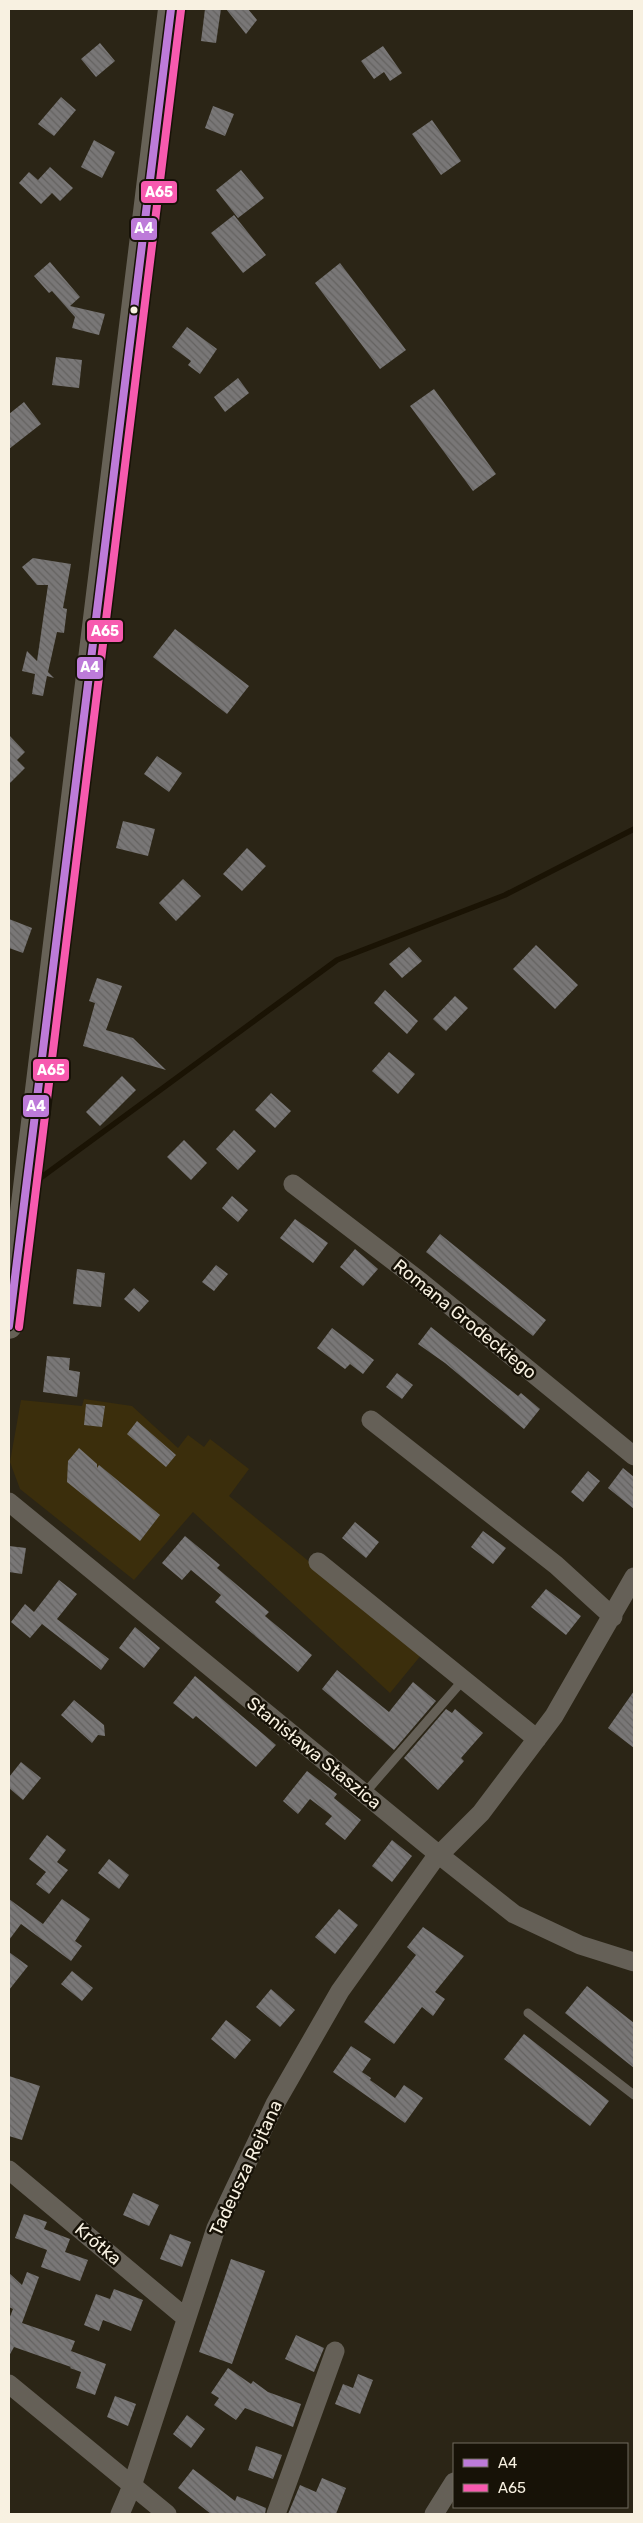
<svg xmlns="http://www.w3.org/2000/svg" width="643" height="2523" font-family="Rubik,sans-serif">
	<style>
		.built { fill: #3b2e0c }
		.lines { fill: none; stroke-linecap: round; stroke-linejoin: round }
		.stream { stroke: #1a1304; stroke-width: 5.5 }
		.building { fill: url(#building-back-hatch) }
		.lane { stroke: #656057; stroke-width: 9 }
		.street { stroke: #656057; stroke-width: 19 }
		.secondary { stroke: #676257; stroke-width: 26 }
		.bus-1-casing { stroke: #171207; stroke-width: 11 }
		.bus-2-casing { stroke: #171207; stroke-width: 11 }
		.bus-1 { stroke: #bd7bd9; stroke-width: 8 }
		.bus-2 { stroke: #f75aaf; stroke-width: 8 }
		.bus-dot { fill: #f8f1e1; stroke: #171207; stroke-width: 2 }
		.labels { text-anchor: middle; stroke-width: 5; stroke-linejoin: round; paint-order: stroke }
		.street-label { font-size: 18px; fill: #f8f1e1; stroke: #171207 }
		.line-badge { stroke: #171207; stroke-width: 2 }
		.badge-label { font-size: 14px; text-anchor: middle; font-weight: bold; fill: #fff }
	</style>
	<defs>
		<pattern id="building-back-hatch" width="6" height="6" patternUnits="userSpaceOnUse" patternTransform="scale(1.25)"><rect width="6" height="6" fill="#797777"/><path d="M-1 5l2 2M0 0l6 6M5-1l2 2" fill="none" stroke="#646260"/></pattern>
	</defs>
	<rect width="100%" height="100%" fill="#2b2516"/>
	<!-- built -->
	<path class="built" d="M84,1399L132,1406L178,1448L188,1435L204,1447L210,1439L249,1469L229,1496L422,1654L390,1693L193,1512L134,1580L20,1489L10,1462L21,1400L82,1406Z"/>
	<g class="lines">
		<!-- stream -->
		<path class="stream" d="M35,1182L337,960L505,895L634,829"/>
	</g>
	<!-- building -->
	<path class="building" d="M205,9H221L216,43L201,41Z
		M226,9H248L257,20L246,34Z
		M100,43L115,61L96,77L81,59Z
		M383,46L402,73L390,81L384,72L374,79L361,61Z
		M61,97L76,110L54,136L38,124Z
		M213,106L234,114L225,136L205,128Z
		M432,120L461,161L441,175L412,134Z
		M94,140L115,152L102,178L81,167Z
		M50,167L73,188L60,201L52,193L41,204L19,183L29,172L38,180Z
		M241,170L264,198L238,218L216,190Z
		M234,215L266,255L243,273L211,233Z
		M50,262L80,297L70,306L105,314L99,335L72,328L75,317L52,291L49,293L34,276Z
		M340,263L406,350L380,369L315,283Z
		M187,327L217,349L200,374L188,365L191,361L172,347Z
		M56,357L82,360L79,388L52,385Z
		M238,378L249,393L225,412L214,397Z
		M434,389L496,474L473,491L410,406Z
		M24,402L41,424L9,449V414Z
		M33,558L71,564L63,608L67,609L64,633L57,632L48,672L54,678L47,676L43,696L32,694L35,674L22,671L27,651L37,661L48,585H37L22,567Z
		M175,629L249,686L227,714L153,657Z
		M9,735L25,752L17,760L25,768L9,784Z
		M157,756L182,773L169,792L144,774Z
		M123,821L155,829L148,856L116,848Z
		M247,848L266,866L242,891L223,874Z
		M183,879L201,896L176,921L159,903Z
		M9,919L32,928L23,953L9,948Z
		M536,945L578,985L555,1009L513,969Z
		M409,947L422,961L402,978L389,964Z
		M97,978L122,986L106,1030L133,1038L166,1070L83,1046L95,1003L89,1001Z
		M385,990L418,1021L407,1034L374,1003Z
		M455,996L468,1008L446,1031L433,1019Z
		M389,1052L415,1074L398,1094L372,1071Z
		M122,1076L136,1090L100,1126L86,1112Z
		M271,1093L291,1111L275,1128L255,1110Z
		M234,1130L256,1151L238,1170L216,1149Z
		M184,1140L207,1163L191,1180L167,1157Z
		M232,1196L248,1210L238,1222L222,1208Z
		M295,1219L328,1243L313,1263L280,1238Z
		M440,1234L546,1320L533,1336L426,1252Z
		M355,1249L378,1269L363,1286L340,1267Z
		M216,1265L228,1274L214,1291L202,1282Z
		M77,1269L105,1273L101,1307L73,1304Z
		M134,1288L149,1301L139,1312L124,1299Z
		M431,1327L518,1396L521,1393L540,1409L524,1429L445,1363L418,1344Z
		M332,1328L374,1360L363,1374L350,1364L345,1369L317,1348Z
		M47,1356L70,1358L69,1370L80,1372L77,1397L43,1392Z
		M397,1373L413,1385L402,1399L386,1387Z
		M86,1404L105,1406L102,1427L84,1425Z
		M137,1421L176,1455L166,1467L127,1434Z
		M79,1448L97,1464V1468L99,1465L160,1515L140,1541L67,1482L68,1461Z
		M623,1468L634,1477V1509L608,1488Z
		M588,1471L600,1481L583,1502L571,1492Z
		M355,1522L379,1542L366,1558L342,1538Z
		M483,1531L506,1548L493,1564L471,1547Z
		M185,1536L220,1565L217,1568L269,1612L265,1616L312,1655L298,1672L215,1602L221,1595L191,1570L182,1580L162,1563Z
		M9,1546L26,1548L22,1574L9,1572Z
		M59,1580L77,1594L57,1619L109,1659L101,1670L42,1624L30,1638L11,1622L25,1604L34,1612Z
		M546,1589L581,1616L566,1635L531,1607Z
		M135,1627L160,1648L144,1668L119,1648Z
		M337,1670L389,1712L413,1682L436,1701L394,1750L322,1689Z
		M195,1676L276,1745L256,1767L196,1716L193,1719L173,1703Z
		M634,1691V1748L608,1728Z
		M74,1700L104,1725L105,1736L98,1735L92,1743L61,1715Z
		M446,1709L452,1713L455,1709L483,1733L461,1758L464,1761L438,1790L404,1758Z
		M21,1762L41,1778L23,1800L9,1788V1777Z
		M307,1771L337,1794L334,1798L361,1820L345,1840L325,1824L332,1816L310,1799L298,1814L283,1801Z
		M47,1835L66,1850L57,1862L68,1870L49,1894L36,1884L46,1872L29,1859Z
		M392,1840L412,1856L392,1882L372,1866Z
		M109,1859L129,1875L119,1889L98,1873Z
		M9,1899L43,1924L62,1899L90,1919L75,1941L82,1946L71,1961L21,1924L9,1940Z
		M339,1909L358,1925L335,1954L315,1937Z
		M423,1927L464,1956L435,1992L445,1999L433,2016L422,2007L394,2044L364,2022L416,1955L407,1947Z
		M9,1952L28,1966L9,1990Z
		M72,1971L93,1988L82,2001L61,1984Z
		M587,1986L634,2023V2068L565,2013Z
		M271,1989L295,2010L280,2027L256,2007Z
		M226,2020L251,2040L235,2059L211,2039Z
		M524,2034L609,2101L590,2126L504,2059Z
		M351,2046L371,2059L362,2072L371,2078L370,2080L395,2098L404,2085L423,2098L405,2123L333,2072Z
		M9,2076L40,2086L22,2140L9,2136Z
		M133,2193L159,2205L149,2226L123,2215Z
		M24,2214L47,2222L44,2229L70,2239L65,2252L88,2260L80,2281L41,2267L47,2250L15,2238Z
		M170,2234L191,2242L182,2267L160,2259Z
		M231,2259L265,2271L232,2364L199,2352Z
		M27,2272L39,2277L22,2323L75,2341L71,2351L106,2364L95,2395L76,2388L81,2372L70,2368L71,2367L14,2347L9,2356V2319L13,2309L9,2307V2273L22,2285Z
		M114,2289L143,2300L131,2331L103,2320L99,2331L84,2325L96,2294L110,2299Z
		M296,2335L324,2348L314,2372L285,2359Z
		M228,2368L251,2384L253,2381L268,2392L301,2404L293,2427L245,2408L236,2420L214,2405L219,2398L211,2393Z
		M358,2374L373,2380L360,2414L335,2404L343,2384L353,2388Z
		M115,2396L136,2404L128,2426L107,2417Z
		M187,2415L205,2429L191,2448L173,2434Z
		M256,2446L282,2455L273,2479L248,2470Z
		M193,2469L235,2501L237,2496L266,2508L265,2514H211L178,2488Z
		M322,2478L346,2488L336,2514H288L300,2485L316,2492Z"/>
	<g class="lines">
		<!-- lane -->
		<path class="lane" d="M364,1794L464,1679
			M528,2013L634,2095"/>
		<!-- street -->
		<path class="street" d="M293,1184L421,1282L634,1456
			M371,1420L556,1565L613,1617
			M9,1502L438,1854L514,1914L580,1945L634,1962
			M318,1562L537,1739
			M9,2170L186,2318
			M9,2384L167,2514
			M120,2514L132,2486L216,2228L275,2104L340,1991L433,1861L481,1813L554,1716L634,1577
			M276,2514L335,2351
			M434,2514L454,2482"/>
		<!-- secondary -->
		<path class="secondary" d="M9,1326L171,9"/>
		<defs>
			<path id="bus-1" d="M9,1326L171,9"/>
			<path id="bus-2" d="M19,1327L181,10"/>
		</defs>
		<!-- bus-1 casing -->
		<use href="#bus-1" class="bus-1-casing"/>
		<!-- bus-2 casing -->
		<use href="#bus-2" class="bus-2-casing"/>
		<!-- bus-1 -->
		<use href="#bus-1" class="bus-1"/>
		<!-- bus-2 -->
		<use href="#bus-2" class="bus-2"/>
	</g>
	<!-- markers -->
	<circle class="bus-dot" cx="134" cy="310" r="4.5"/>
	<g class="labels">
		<!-- street labels -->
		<g class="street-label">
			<text transform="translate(465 1319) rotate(39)" y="6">Romana Grodeckiego</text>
			<text transform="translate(314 1753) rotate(39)" y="6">Stanisława Staszica</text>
			<text transform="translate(246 2168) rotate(-65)" y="6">Tadeusza Rejtana</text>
			<text transform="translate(98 2244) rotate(40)" y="6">Krótka</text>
		</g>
	</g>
	<g class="line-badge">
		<rect x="140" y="180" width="38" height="24" rx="5" fill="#f75aaf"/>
		<rect x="130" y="217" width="28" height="24" rx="5" fill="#bd7bd9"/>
		<rect x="86" y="619" width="38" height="24" rx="5" fill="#f75aaf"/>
		<rect x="76" y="656" width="28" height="24" rx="5" fill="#bd7bd9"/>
		<rect x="32" y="1058" width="38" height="24" rx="5" fill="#f75aaf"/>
		<rect x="22" y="1094" width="28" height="24" rx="5" fill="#bd7bd9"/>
	</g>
	<g class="badge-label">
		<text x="159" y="197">A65</text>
		<text x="144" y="233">A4</text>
		<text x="105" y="636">A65</text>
		<text x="90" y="672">A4</text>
		<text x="51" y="1075">A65</text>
		<text x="36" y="1111">A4</text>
	</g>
	<!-- border -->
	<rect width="643" height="2523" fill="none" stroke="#f8f1e1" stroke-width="20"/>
	<!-- legend -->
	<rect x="453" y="2443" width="175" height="65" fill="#171207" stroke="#716b5e"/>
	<rect x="463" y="2459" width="25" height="8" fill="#bd7bd9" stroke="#716b5e"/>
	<text x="498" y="2468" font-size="15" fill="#f8f1e1">A4</text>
	<rect x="463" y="2484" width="25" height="8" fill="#f75aaf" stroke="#716b5e"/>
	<text x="498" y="2493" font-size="15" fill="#f8f1e1">A65</text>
</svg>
